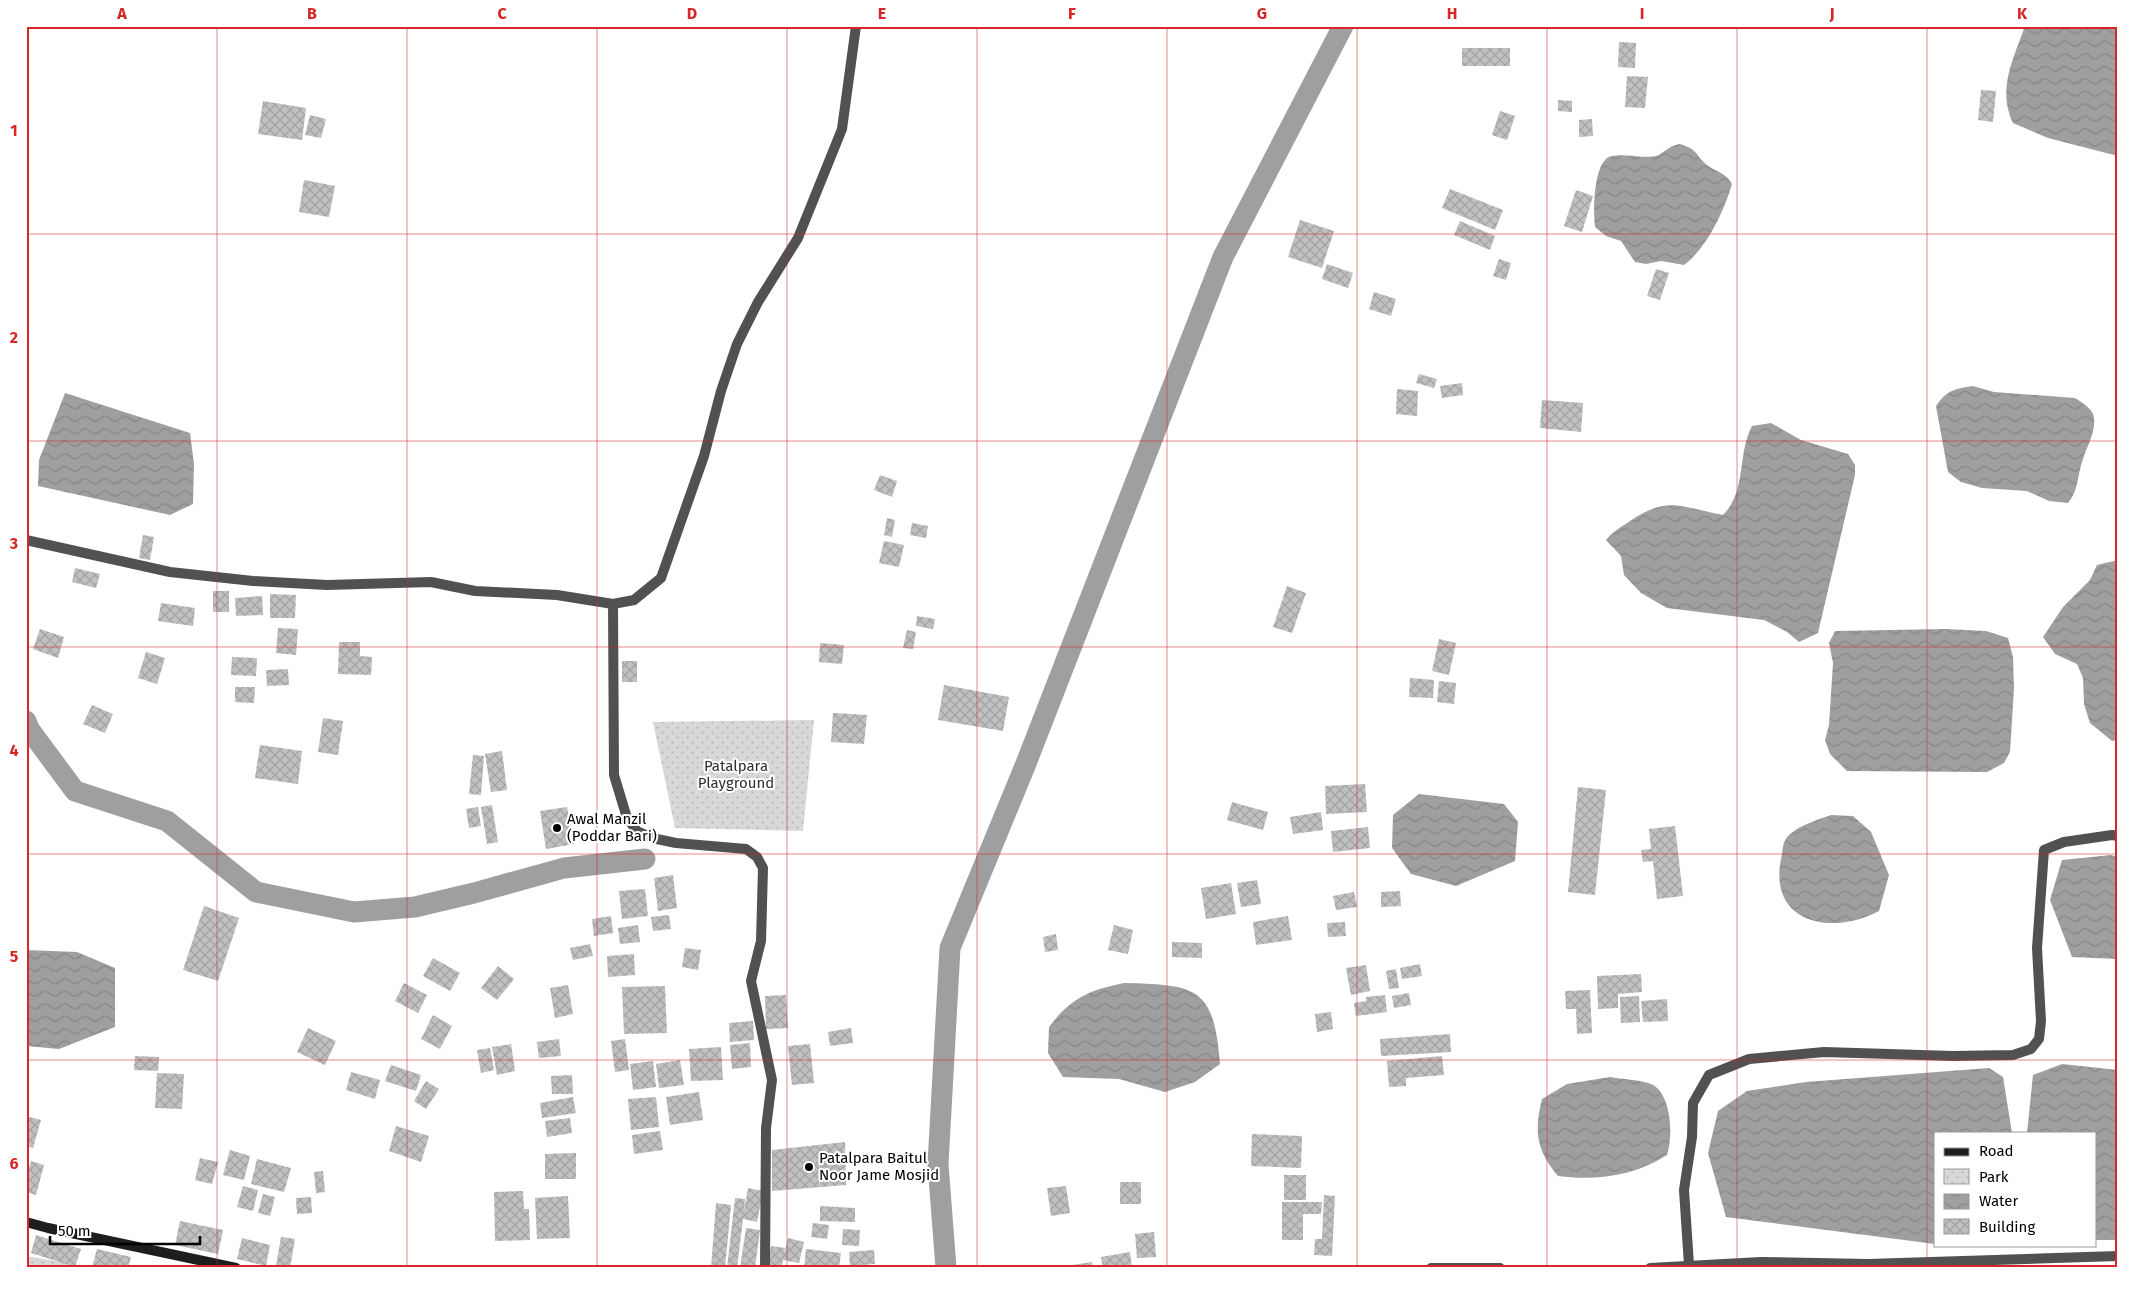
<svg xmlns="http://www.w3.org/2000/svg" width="2144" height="1294" font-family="'Fira Sans',sans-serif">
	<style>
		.park { fill: url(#park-dots) }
		.water { fill: url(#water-waves) }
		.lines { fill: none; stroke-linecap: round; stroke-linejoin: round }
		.canal { stroke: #9f9f9f; stroke-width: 21 }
		.building { fill: url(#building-cross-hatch) }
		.minor { stroke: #515151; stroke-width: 10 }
		.tertiary { stroke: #515151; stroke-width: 10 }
		.secondary { stroke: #1e1e1e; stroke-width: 10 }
		.grid { fill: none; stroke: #d62828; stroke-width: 1; stroke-opacity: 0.55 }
		.poi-dot { fill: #000; stroke: #fff; stroke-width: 2 }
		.labels { text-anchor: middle; stroke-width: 4; stroke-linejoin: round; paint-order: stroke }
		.park-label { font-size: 15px; fill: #2f2f2f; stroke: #fff }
		.poi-label { font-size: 15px; fill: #000; stroke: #fff; text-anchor: start }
		.neatline { fill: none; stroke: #d62828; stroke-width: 2 }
		.grid-label { font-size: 16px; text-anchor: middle; font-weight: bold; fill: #d62828 }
	</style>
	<defs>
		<pattern id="park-dots" width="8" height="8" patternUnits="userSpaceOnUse" patternTransform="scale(1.25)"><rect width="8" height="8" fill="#d8d8d8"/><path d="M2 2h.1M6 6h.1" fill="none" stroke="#b8b8b8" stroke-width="1.8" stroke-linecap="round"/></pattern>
		<pattern id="water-waves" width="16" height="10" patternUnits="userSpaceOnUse" patternTransform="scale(1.25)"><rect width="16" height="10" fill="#9f9f9f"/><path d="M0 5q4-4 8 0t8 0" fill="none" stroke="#878787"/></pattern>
		<pattern id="building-cross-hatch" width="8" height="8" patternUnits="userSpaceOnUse" patternTransform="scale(1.25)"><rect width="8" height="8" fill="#c0c0c0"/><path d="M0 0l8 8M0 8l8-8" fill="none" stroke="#a3a3a3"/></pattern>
	</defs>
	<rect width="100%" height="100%" fill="#fff"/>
	<!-- park -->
	<path class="park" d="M814,720L803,831L675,828L653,722Z
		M26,1256L95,1268H26Z"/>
	<!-- water -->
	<path class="water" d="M2025,26H2118V156L2048,138L2013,123C1997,89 2013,60 2025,26Z
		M1680,144C1699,150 1694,154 1707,165C1717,172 1726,173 1732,184C1724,211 1707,248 1684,265L1661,261L1646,264L1635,262L1621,241L1606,236L1595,227C1593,212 1593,159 1612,156C1626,153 1642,159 1656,156C1664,154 1667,146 1680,144Z
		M1973,386L1994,392L2075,398C2081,402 2090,407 2093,414C2098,428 2087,446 2083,459C2077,475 2079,490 2068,503L2049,501L2027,491L1982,488L1961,482L1948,472L1936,406C1947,390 1954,389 1973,386Z
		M65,393L190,433L194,464L193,504L170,515L38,486L39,460Z
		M1771,423L1801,440L1848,454L1855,465V475L1818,633L1799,642L1787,632L1764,620L1667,608L1641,593L1624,575L1621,556L1606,540C1613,531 1620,528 1630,521C1669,495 1680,507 1723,515C1747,491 1737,454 1752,426Z
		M2118,560V740L2112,741L2090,723L2084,704L2083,678L2077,664L2055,654L2043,637L2063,607L2090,580L2097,565Z
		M1946,629L1986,631L2008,638L2013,657L2014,688L2010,752L2004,763L1987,772L1847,771L1830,754L1825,740L1829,725L1833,663L1829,643L1835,631Z
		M1419,794L1504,804L1518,822L1515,861L1456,886L1411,874L1392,848L1393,815Z
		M1831,815L1853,816L1871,832L1889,875L1879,911C1833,936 1768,924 1781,859C1783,851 1782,841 1789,835C1800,825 1817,820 1831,815Z
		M2111,855L2118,857V959L2072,957L2050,900L2062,860Z
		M26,950L77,952L115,968V1027L59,1049L26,1046Z
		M1124,983C1196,985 1214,986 1220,1064L1195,1082L1165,1092L1119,1079L1063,1077L1048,1053L1049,1027C1071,998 1089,990 1124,983Z
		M2062,1064L2118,1070L2117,1240H2095V1133H2027L2033,1075Z
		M1989,1068L2003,1077L2012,1133H1935V1244L1726,1217L1708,1153L1718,1111L1747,1091L1806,1082Z
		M1610,1077C1620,1079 1644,1080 1653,1085C1672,1096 1673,1137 1667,1155C1635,1176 1596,1181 1558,1176C1536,1150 1534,1131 1542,1099L1567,1084Z"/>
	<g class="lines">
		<!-- canal -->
		<path class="canal" d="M26,721L29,729L75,791L167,821L256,892L354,912L415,907L474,893L564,868L645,859
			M946,1268L938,1164L950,948L1025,766L1223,257L1343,26"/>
	</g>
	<!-- building -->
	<path class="building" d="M1619,42L1636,43L1635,68L1618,67Z
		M1462,48H1510V66H1462Z
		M1627,76L1648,77L1645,108L1625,107Z
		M1981,90L1996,91L1993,122L1978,120Z
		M1558,100L1572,101V112L1558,111Z
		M263,101L306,108L302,140L258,134Z
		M1500,111L1515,116L1507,140L1492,135Z
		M310,115L326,119L321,138L305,135Z
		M1592,119L1593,136L1579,137V120Z
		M304,180L335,186L329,217L299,212Z
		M1450,189L1503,210L1495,230L1442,208Z
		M1576,190L1593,196L1582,232L1564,226Z
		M1300,220L1334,231L1322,268L1288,257Z
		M1460,221L1495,236L1490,250L1454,235Z
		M1499,259L1511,263L1506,280L1493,276Z
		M1327,264L1353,273L1348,288L1322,279Z
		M1656,269L1669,273L1660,300L1647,296Z
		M1374,292L1396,299L1391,316L1369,309Z
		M1419,374L1437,379L1434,388L1416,383Z
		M1462,383L1463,395L1442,398L1440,386Z
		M1397,389L1418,391L1417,416L1396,414Z
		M1542,400L1583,403L1581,432L1540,428Z
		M880,475L897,481L892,497L874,490Z
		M887,518L895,520L892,537L884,535Z
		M912,523L928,526L926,538L910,535Z
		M143,535L154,537L150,560L139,558Z
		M884,541L904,545L899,567L879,563Z
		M75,568L100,574L96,588L72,582Z
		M1287,586L1306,593L1292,633L1273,627Z
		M213,591H229V612H213Z
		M270,594L296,595L295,618H270Z
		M262,596L263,615L236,616L235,598Z
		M161,603L195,608L193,626L158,621Z
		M917,616L935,619L933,629L916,626Z
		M278,628L298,629L296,655L276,653Z
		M40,629L64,637L58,658L33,649Z
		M907,630L916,632L913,649L903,648Z
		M1439,639L1456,643L1449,675L1432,671Z
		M339,642H360V656L372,657L371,675L338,674Z
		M820,643L844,645L842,664L819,662Z
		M146,652L165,658L157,684L138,678Z
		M232,657L257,658L256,676L231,675Z
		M622,661H637V682H622Z
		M288,669L289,685L267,686L266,670Z
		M1410,678L1434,680L1433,698L1409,697Z
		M1439,681L1456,683L1454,704L1437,702Z
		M944,685L1009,697L1003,731L938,720Z
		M235,687H255L254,703L235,702Z
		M92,705L113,714L105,733L83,724Z
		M833,713L867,715L864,744L831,742Z
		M323,718L343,721L338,755L318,752Z
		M260,745L302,751L298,784L255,778Z
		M502,751L507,790L491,792L485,754Z
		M473,755L484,756L481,795L469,794Z
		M1365,784L1367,812L1326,814L1325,786Z
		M1578,787L1606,790L1595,895L1568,892Z
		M1232,802L1268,812L1263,830L1227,820Z
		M492,805L498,842L487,844L481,807Z
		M478,807L481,826L469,828L466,809Z
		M567,807L574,844L546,849L540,811Z
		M1321,812L1323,830L1293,834L1290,817Z
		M1675,826L1683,896L1657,899L1653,861L1643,862L1641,850L1651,849L1649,829Z
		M1368,827L1370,848L1333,852L1331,831Z
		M673,875L677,908L658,911L654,878Z
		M1257,880L1261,904L1241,907L1237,883Z
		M1231,883L1236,914L1206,919L1201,888Z
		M645,889L648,916L622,919L619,891Z
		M1400,891L1401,906L1381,907V892Z
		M1354,892L1357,907L1336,910L1333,896Z
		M204,906L239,918L218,981L183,970Z
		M669,915L671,929L653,931L651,917Z
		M611,916L613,933L594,936L592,919Z
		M1288,916L1292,940L1256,945L1253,922Z
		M1345,922L1346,936L1328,937L1327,923Z
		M638,925L640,942L620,944L618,928Z
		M1114,925L1133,930L1128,954L1108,950Z
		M1056,934L1058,950L1045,952L1043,937Z
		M1172,942L1202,943V958L1172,957Z
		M590,944L593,956L573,960L570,948Z
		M685,948L701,950L698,970L682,967Z
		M634,954L635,975L608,977L607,956Z
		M433,958L460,973L450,991L423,976Z
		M1420,964L1422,976L1402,979L1400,968Z
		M1366,965L1370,991L1351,995L1346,968Z
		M498,966L514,979L497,1000L481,988Z
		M1396,969L1399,988L1389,989L1386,971Z
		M1641,974L1642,992L1618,994V1008L1598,1009L1597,976Z
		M404,983L427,995L418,1013L395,1001Z
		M568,985L573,1014L555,1018L550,988Z
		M665,986L667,1033L624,1034L622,987Z
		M1590,990L1592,1033L1577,1034L1576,1009H1566L1565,991Z
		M1409,993L1411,1005L1394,1008L1392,996Z
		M786,995L788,1028L766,1029L765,996Z
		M1385,995L1387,1012L1356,1016L1354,1003L1366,1001V997Z
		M1639,996L1640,1022L1621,1023L1620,997Z
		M1667,999L1668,1021L1643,1022L1641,1001Z
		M1331,1012L1333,1029L1317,1032L1315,1014Z
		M433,1015L452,1026L440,1049L421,1039Z
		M753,1021L754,1040L730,1042L729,1023Z
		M308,1028L336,1041L325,1065L297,1052Z
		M851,1028L853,1043L830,1046L828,1032Z
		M1450,1034L1451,1052L1381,1056L1380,1039Z
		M559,1039L561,1056L539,1058L537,1042Z
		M625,1039L629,1070L615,1072L611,1041Z
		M750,1043L751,1067L732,1069L730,1045Z
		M511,1044L515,1071L497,1075L492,1047Z
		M810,1044L814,1083L792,1085L788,1046Z
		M721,1047L723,1080L691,1081L689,1049Z
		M490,1048L494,1070L481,1073L477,1050Z
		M135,1056L159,1057L158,1071L134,1070Z
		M1442,1056L1444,1075L1406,1078V1086L1389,1087L1387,1061Z
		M680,1060L684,1085L659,1088L656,1064Z
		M653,1061L656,1087L633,1090L630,1064Z
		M391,1065L421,1075L416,1091L385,1081Z
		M351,1072L380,1080L375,1099L346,1090Z
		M157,1073L184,1074L182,1109L155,1108Z
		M572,1075L573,1094H552L551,1076Z
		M426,1081L439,1089L426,1109L414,1101Z
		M699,1092L703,1120L670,1125L666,1097Z
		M573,1097L576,1113L542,1118L540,1103Z
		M656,1097L659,1127L631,1130L628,1099Z
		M26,1116L41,1120L33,1148L26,1146Z
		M570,1118L572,1133L547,1137L545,1121Z
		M396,1126L429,1136L421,1162L389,1151Z
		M660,1131L663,1150L634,1154L632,1135Z
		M1252,1134L1302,1136L1301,1168L1251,1166Z
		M845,1142L846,1185L772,1191V1150Z
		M230,1150L250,1156L244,1180L223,1175Z
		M576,1153V1179H545V1154Z
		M200,1158L218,1162L212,1184L195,1180Z
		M257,1159L291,1168L284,1192L251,1184Z
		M31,1161L44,1165L36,1195L26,1192V1177Z
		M323,1171L325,1192L316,1193L314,1172Z
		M1284,1175H1306V1200H1284Z
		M1120,1182H1141V1204H1120Z
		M243,1186L258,1190L253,1211L237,1207Z
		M1066,1186L1070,1213L1051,1216L1047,1188Z
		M748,1188L763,1191L757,1222L743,1219L737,1268H727L735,1198L745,1199L744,1211Z
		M523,1191L524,1209H529L530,1240L495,1241L494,1192Z
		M263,1194L275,1197L270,1216L258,1213Z
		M1324,1195L1335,1196L1332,1256L1314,1255L1315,1239H1322Z
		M568,1196L570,1238L537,1239L535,1198Z
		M311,1197L312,1213L297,1214L296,1198Z
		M1282,1202H1322L1321,1214H1303V1240H1282Z
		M716,1203L731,1205L725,1268H711Z
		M820,1206L855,1208V1222L820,1221Z
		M180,1221L223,1230L218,1254L175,1245Z
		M813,1223L829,1225L827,1239L811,1237Z
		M746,1228L760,1230L755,1268H740Z
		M843,1229L860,1230L859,1246L842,1245Z
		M1154,1232L1156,1257L1137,1258L1135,1234Z
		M36,1235L81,1249L75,1267L31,1253Z
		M281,1237L295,1239L290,1268L276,1266Z
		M242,1238L270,1245L266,1266L237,1259Z
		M788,1238L804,1242L799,1263L783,1260L782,1266L789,1268H768L771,1246L785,1248L784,1254Z
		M97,1249L131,1257L128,1268H92Z
		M806,1249L841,1253L839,1268H804Z
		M874,1250L875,1264L850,1266L849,1252Z
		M1130,1252L1132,1268H1103L1101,1257Z
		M1092,1262L1093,1268H1059V1267Z"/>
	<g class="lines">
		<!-- minor -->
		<path class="minor" d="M26,540L170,572L253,581L327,585L431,582L475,591L557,595L613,604L634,600L661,578L704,456L721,391L737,344L758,302L798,238L842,129L856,26
			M613,604L614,775L627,818L637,831L652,838L676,843L746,849L757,857L763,868L761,941L751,981L772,1080L766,1128L765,1268
			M1689,1265L1684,1190L1692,1137L1693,1103L1709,1075L1749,1059L1824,1052L1953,1056L2013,1055L2031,1049L2039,1039L2041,1021L2037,948L2044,850L2064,842L2112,835L2118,836"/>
		<!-- tertiary -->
		<path class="tertiary" d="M1431,1268H1500
			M1650,1268L1761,1262L1868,1264L2118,1256"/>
		<!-- secondary -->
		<path class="secondary" d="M26,1222L48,1228L236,1268"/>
	</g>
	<!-- grid -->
	<path class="grid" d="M217,26V1268M407,26V1268M597,26V1268M787,26V1268M977,26V1268M1167,26V1268M1357,26V1268M1547,26V1268M1737,26V1268M1927,26V1268M26,234H2118M26,441H2118M26,647H2118M26,854H2118M26,1060H2118"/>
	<!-- markers -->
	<g class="poi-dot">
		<circle cx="557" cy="828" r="5"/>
		<circle cx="809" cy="1167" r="5"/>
	</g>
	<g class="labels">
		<!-- park labels -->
		<g class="park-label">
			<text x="736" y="771">Patalpara<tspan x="736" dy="17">Playground</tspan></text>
		</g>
		<!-- poi labels -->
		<g class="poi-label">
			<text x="567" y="824">Awal Manzil<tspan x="567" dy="17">(Poddar Bari)</tspan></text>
			<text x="819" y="1163">Patalpara Baitul<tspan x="819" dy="17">Noor Jame Mosjid</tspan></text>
		</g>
	</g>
	<!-- border -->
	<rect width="2144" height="1294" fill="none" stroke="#ffffff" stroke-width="55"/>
	<!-- legend -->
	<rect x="1934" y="1132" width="162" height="115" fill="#ffffff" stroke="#999999"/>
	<rect x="1944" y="1148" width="25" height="8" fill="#1e1e1e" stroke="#999999"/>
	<text x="1979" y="1156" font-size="15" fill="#000000">Road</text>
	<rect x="1944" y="1169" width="25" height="15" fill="url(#park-dots)" stroke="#999999"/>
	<text x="1979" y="1182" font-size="15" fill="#000000">Park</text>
	<rect x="1944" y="1194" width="25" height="15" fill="url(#water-waves)" stroke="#999999"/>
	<text x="1979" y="1206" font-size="15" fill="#000000">Water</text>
	<rect x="1944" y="1219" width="25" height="15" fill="url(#building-cross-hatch)" stroke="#999999"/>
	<text x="1979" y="1232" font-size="15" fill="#000000">Building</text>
	<!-- scale -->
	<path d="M50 1236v8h150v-8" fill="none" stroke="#000000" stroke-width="2.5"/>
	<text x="58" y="1236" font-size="15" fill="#000000" stroke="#ffffff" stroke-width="4" paint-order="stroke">50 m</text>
	<rect x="28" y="28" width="2088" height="1238" class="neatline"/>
	<g class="grid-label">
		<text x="122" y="19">A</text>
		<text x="312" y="19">B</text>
		<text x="502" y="19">C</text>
		<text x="692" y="19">D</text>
		<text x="882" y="19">E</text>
		<text x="1072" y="19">F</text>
		<text x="1262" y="19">G</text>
		<text x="1452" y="19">H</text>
		<text x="1642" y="19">I</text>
		<text x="1832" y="19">J</text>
		<text x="2022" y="19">K</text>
		<text x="14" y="136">1</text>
		<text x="14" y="343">2</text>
		<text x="14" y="549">3</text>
		<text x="14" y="756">4</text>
		<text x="14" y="962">5</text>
		<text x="14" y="1169">6</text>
	</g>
</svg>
